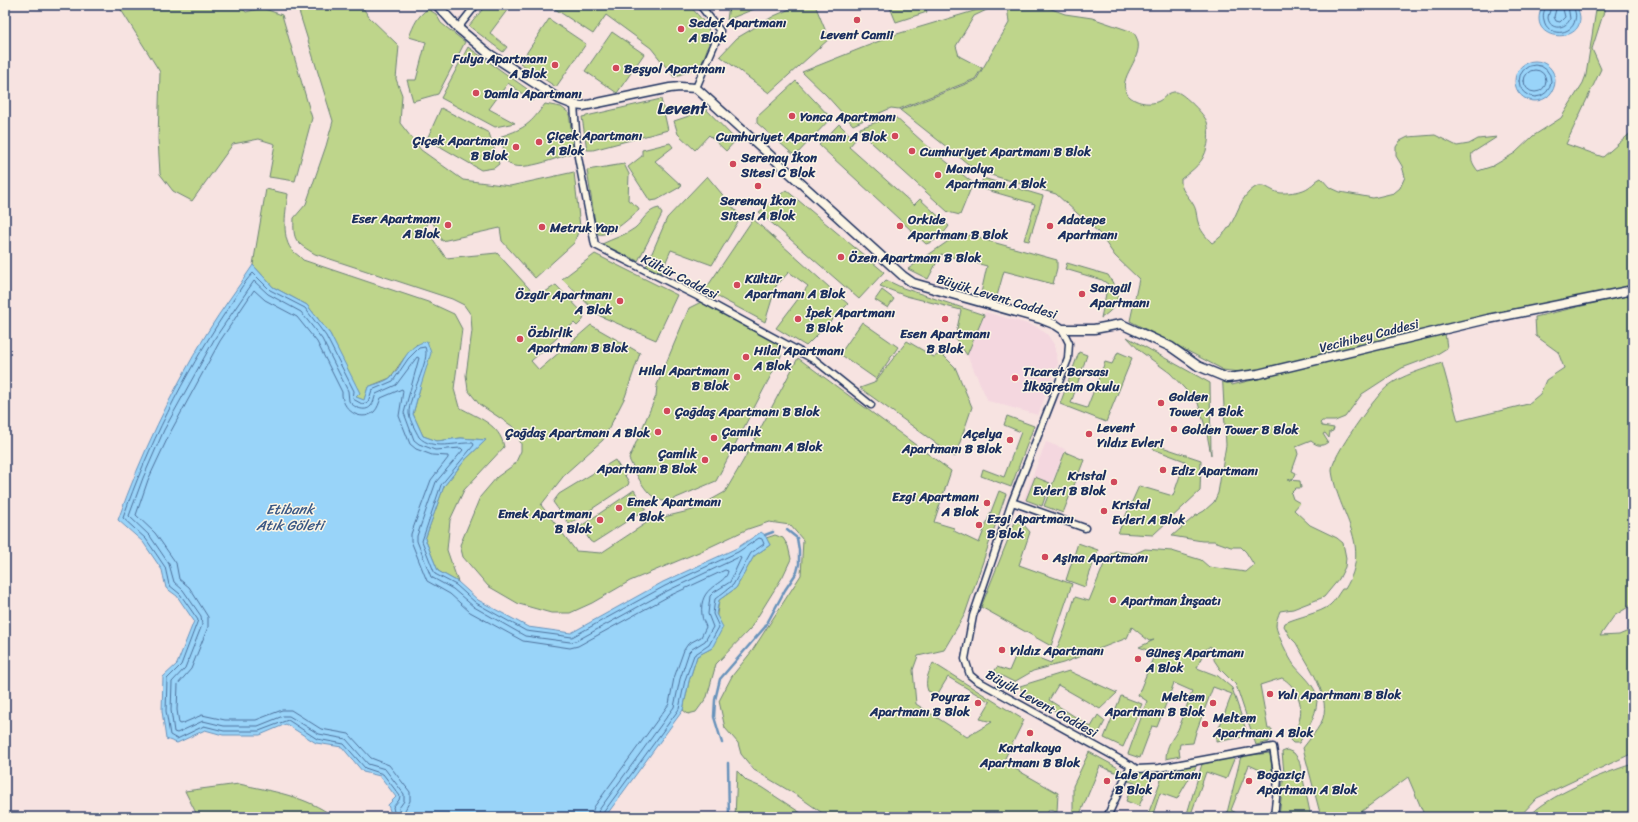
<svg xmlns="http://www.w3.org/2000/svg" width="1638" height="822" font-family="Sriracha,sans-serif">
	<style>
		.built { fill: #f4d7df }
		.green { fill: #bed58b; stroke: #6c8274 }
		.water { fill: #99d4f9; stroke: #6792bb }
		.lines { fill: none; stroke-linecap: round; stroke-linejoin: round }
		.shore { stroke: #4d719c; stroke-width: 1 }
		.stream { stroke: #6792bb; stroke-width: 2.5 }
		.minor-casing { stroke: #1b2f5e; stroke-width: 9 }
		.tertiary-casing { stroke: #1b2f5e; stroke-width: 11 }
		.minor { stroke: #fcf5e5; stroke-width: 6 }
		.tertiary { stroke: #fcf5e5; stroke-width: 8 }
		.poi-dot { fill: #d1495b; stroke: #fcf5e5; stroke-width: 1.5 }
		.labels { text-anchor: middle; stroke-width: 3; stroke-linejoin: round; paint-order: stroke }
		.poi-label { font-size: 13px; font-weight: bold; fill: #1b2f5e; stroke: #fcf5e5; text-anchor: start }
		.street-label { font-size: 13px; fill: #1b2f5e; stroke: #fcf5e5 }
		.water-label { font-size: 14px; font-style: italic; fill: #3a5885; stroke: #fcf5e5 }
		.district-label { font-size: 17px; font-weight: bold; fill: #1b2f5e; stroke: #fcf5e5 }
	</style>
	<rect width="100%" height="100%" fill="#f7e3e1"/>
	<filter id="ink" filterUnits="userSpaceOnUse"><feTurbulence type="fractalNoise" baseFrequency=".025" numOctaves="2"/><feDisplacementMap in="SourceGraphic" scale="8" xChannelSelector="R" yChannelSelector="G"/><feConvolveMatrix kernelMatrix="1 2 1 2 8 2 1 2 1" color-interpolation-filters="sRGB"/></filter>
	<g filter="url(#ink)">
		<!-- built -->
		<path class="built" d="M985,312L1035,326L1047,334L1055,346L1058,363L1038,415L988,401L967,355Z
			M1046,442L1065,449L1042,507L1023,500Z"/>
		<!-- green -->
		<path class="green" d="M118,5H238L246,12L262,8L282,15L312,118L295,181L269,177L275,144L259,139L233,144L192,201L173,191L160,174L158,139L160,72Z
			M297,5H361L369,17L399,46L396,79L402,95L400,123L421,150L463,180L510,186L574,172L580,227L574,243L535,278L502,241L500,228L442,241L431,219L425,228L446,258L497,253L537,297L556,285L584,314L583,320L577,326L574,323L531,361L539,370L591,325L640,353L625,397L603,440L566,473L541,505L576,551L601,553L651,520L693,510L725,492L743,461L798,358L951,471L934,522L954,528V531L979,543L999,491L1006,494L965,614L944,650L918,656L913,670L916,704L967,737L992,722L980,719L990,702L948,677L937,695L928,691C924,681 929,672 933,663L1024,720L1003,762L1058,793L1057,812L1049,810L1045,817H828L798,796L754,770L741,754L738,743L725,728L719,701L732,676L752,651L801,575L803,540L790,525L769,522L748,529L699,552L630,581L592,603L570,613H551L519,604L488,586L463,557L460,545L480,497L497,477L515,464L521,451V444L515,428L479,404L468,390L466,375L472,331L471,315L464,305L452,299L315,254C295,242 293,241 294,218L306,204L326,146L333,121Z
			M486,5H511L490,33L507,47L503,52L469,26Z
			M554,5H689C715,34 714,30 701,66L674,77L651,48L606,15L593,34L552,7Z
			M729,5H764L727,20Z
			M799,5H815L829,39L769,93L720,56L737,38L774,16Z
			M889,5H924L927,12L896,22Z
			M994,5H997L974,16L956,46L959,56L982,68L975,79L899,109L891,108L853,125L826,95L802,72L897,34Z
			M1007,5H1041L1065,14L1092,18L1133,32C1151,53 1117,75 1126,92C1131,102 1149,106 1159,101C1165,98 1168,91 1177,92C1184,94 1205,115 1207,122C1209,128 1209,141 1207,147C1204,162 1193,170 1181,179C1180,191 1188,195 1193,204C1197,210 1196,216 1198,222C1200,230 1206,237 1212,243C1219,239 1225,233 1229,227C1238,214 1240,197 1254,188C1265,181 1271,193 1282,193C1291,193 1302,192 1309,187C1314,184 1316,180 1321,178L1329,187L1340,192L1373,198L1394,193L1400,188L1405,177L1402,166L1396,156V147L1400,141L1408,137L1435,135L1457,146L1469,144L1478,139L1497,137L1472,153C1470,160 1474,166 1478,171L1493,166L1515,153L1533,136L1561,118L1583,83L1586,75L1596,10L1598,5H1606L1592,49L1601,69L1566,144L1603,157L1633,131V288L1257,372H1239L1223,370L1232,385L1445,333L1447,348L1434,356L1402,368L1362,394L1345,417L1335,421H1322L1320,423L1322,426L1334,428L1333,431L1330,432L1329,438L1325,433L1323,434L1328,442C1322,447 1317,446 1311,441L1296,447L1298,454L1292,471L1296,473L1294,478L1288,480L1300,481L1301,488H1296L1291,493L1293,499L1300,503L1294,510L1310,525L1337,538L1343,543L1346,558L1345,567L1339,579L1324,597L1293,609L1280,611C1278,616 1276,621 1276,626C1277,634 1289,658 1294,665C1302,675 1318,687 1317,701C1316,717 1307,730 1299,743H1293L1290,740C1293,732 1299,725 1300,717C1303,702 1295,685 1282,678L1260,685L1268,729H1272L1269,742L1256,745L1236,685L1220,669L1214,660V652L1210,646L1204,651L1197,668L1218,676L1232,688L1248,736L1216,742V736L1232,694L1213,687L1196,732L1193,743L1180,744L1179,750L1180,756L1166,759C1166,748 1170,742 1176,733C1181,726 1188,701 1192,691L1174,683L1157,727L1152,726L1140,758L1128,754L1147,701L1138,695L1155,653L1139,647L1154,640L1149,641L1132,627L1127,638L1063,663L1033,671L1014,682L994,672L997,667L1009,671L1018,650L1051,663L1065,629L1075,597L1089,601L1107,557L1115,551L1134,554L1145,549L1172,551L1201,560L1209,567L1246,572L1254,565L1246,552L1241,547H1231L1214,541H1202L1172,536L1195,516L1204,511L1214,502L1218,493L1226,445L1222,369L1130,321L1139,279L1115,256L1098,232L1056,194L977,171L900,110L976,80L1009,23Z
			M428,9L436,14L441,23L465,42L438,94L413,101L407,80H416L426,42L409,37C414,25 417,16 428,9Z
			M549,19L586,44L556,87L520,63Z
			M612,32L644,54L617,93L585,71Z
			M468,47L537,96L532,101L508,83L489,109L515,123L495,127L441,98Z
			M796,81L831,118L795,156L757,123V117Z
			M661,99L668,130L593,150H587L582,117Z
			M545,104L561,107L569,113L574,152C563,156 514,176 507,161C503,154 503,144 502,136C526,128 530,124 545,104Z
			M702,105L736,140L726,151L709,135L695,150L678,134L674,121L692,115Z
			M441,108L489,133L499,164L494,168L481,170L427,139Z
			M894,116L933,151L973,183L960,215L948,212L860,132V128Z
			M839,124L855,140L849,147L914,205L920,199L949,226C943,235 936,241 926,244L819,145Z
			M670,143L673,147L655,161L682,186L657,200L650,201L628,167L642,156V150Z
			M624,164L629,174L628,200L638,207L639,210C629,218 611,237 598,234L596,229L587,170Z
			M707,176L741,217L712,265L671,250L661,273L646,267L667,218Z
			M983,178L1043,196L1029,241L1024,240L1035,204L980,188Z
			M266,189L288,194C286,210 281,235 291,249C294,253 300,256 303,260L428,302L454,314L462,329L454,389L459,407C478,418 500,424 504,447L464,490L450,520L447,550L458,582L438,571L425,539L444,486L466,459L486,440L461,438L437,441L423,436L413,414L420,388L417,344L405,357L390,378L368,387L364,401L356,397L343,362L330,334L307,305L273,287L253,265Z
			M786,190L884,272L859,299L759,212Z
			M659,208L662,214L638,261L602,244C612,239 626,235 635,228C643,221 647,210 659,208Z
			M753,219L848,304L806,346L776,328L808,286L789,272L776,286L765,322L705,290Z
			M960,233L1057,260V268L1053,284L1004,271L997,296L981,293L987,266L941,254L928,279L908,269Z
			M595,254L677,295L656,340L600,316L562,279Z
			M1067,263L1108,275C1121,295 1122,304 1101,318L1108,284L1102,280L1065,269Z
			M886,280L903,288L984,315L967,355L955,338L961,310L906,296L880,286Z
			M882,290L894,299L888,308L875,300Z
			M1633,294V604L1614,616L1600,636L1619,635L1633,629V753L1537,798L1519,817H1425L1408,777L1354,817H1321L1303,748C1309,740 1316,732 1321,723C1334,699 1307,664 1296,643L1290,637L1284,626L1285,623C1297,617 1321,613 1330,605C1335,601 1338,594 1342,589H1345C1373,544 1338,515 1332,471C1330,458 1377,394 1388,386C1402,375 1425,369 1442,363L1458,421L1528,404L1540,394L1546,380L1564,368L1558,352L1536,336L1535,317Z
			M701,302L780,345L781,356L716,481L669,501C648,504 637,475 629,459L656,396L657,385L689,308Z
			M862,322L898,347L876,379L840,354Z
			M1127,337L1210,383L1211,455L1206,429L1198,403L1170,373L1140,351Z
			M907,341L934,357L941,353L955,367L972,407L955,457L860,388L874,383Z
			M1079,352L1087,355L1071,403L1087,408L1105,362L1112,364L1118,352L1132,358L1106,422L1060,404Z
			M1007,416L1034,426L1011,487L981,476L983,469L1004,477L1021,432L1004,425Z
			M1153,444L1201,460L1200,491L1153,535L1118,533L1139,486L1173,496L1185,461L1153,449Z
			M1065,452L1084,460L1063,513L1044,506Z
			M615,460L629,482L628,485L569,524L553,502L559,494Z
			M1035,477L1050,483L1042,506L1026,500Z
			M634,490L646,509L593,543L590,541L581,526Z
			M1017,517L1030,532L1019,565L1072,584L1051,646L981,607Z
			M775,535L783,538L788,546L791,559L783,576L750,629L716,664L707,697L696,712L688,714L683,710L689,681L697,656L712,648L719,600L736,588L754,556L770,545L766,538Z
			M1078,543L1098,550L1085,587L1066,580Z
			M1069,671L1117,693L1100,709L1058,685L1049,700L1091,727L1098,715L1105,721L1098,735L1022,692L1020,686Z
			M1121,696L1142,704L1123,747L1104,738Z
			M1287,750L1294,753L1299,760L1311,817H1279L1284,773L1282,752Z
			M1089,752L1122,770L1120,774L1100,766L1080,814H1073V786Z
			M1270,753L1273,776L1249,765L1231,810L1243,817H1226L1241,756Z
			M1235,757L1226,779L1206,772L1190,817H1186L1202,764Z
			M1633,764V817H1529C1544,797 1608,771 1633,764Z
			M1197,765L1177,799L1160,793L1152,817H1147L1165,769Z
			M737,771L747,781L761,787L807,817H735Z
			M1132,771L1157,772L1148,787L1128,781Z
			M239,784C271,791 306,796 334,817H198L185,791Z
			M1132,785L1146,790L1139,806L1126,801Z"/>
		<!-- water -->
		<path class="water" d="M1543,5H1576C1598,46 1521,46 1543,5Z
			M1515 81a20 20 0 1 1 40 0a20 20 0 1 1-40 0Z
			M253,265L273,287L307,305L330,334L360,393L356,397L364,400L368,387C375,384 386,382 391,377C405,363 405,346 427,341L431,353L420,388L413,414L423,436L437,441L461,438L486,440L466,459L444,486L425,539L438,571L458,582L478,600L528,627L571,633L663,582L737,548L761,532L765,535L770,545L754,556L736,588L719,600L716,614L723,627L712,648L697,656L689,681L683,710L605,817H392L388,805L396,797L380,776L363,772L342,747L316,743L286,724L260,735H223L205,730L177,743L166,739L162,711L163,677L177,664L194,621L177,596L166,588L162,570L143,542L118,520C141,455 171,392 207,333C221,310 238,288 253,265Z"/>
		<g class="lines">
			<!-- shore -->
			<path class="shore" d="M1546,5C1545,10 1542,14 1544,20C1547,37 1572,36 1575,20C1577,14 1574,10 1573,5
				M1551,5C1551,10 1548,14 1548,18C1550,31 1566,29 1570,19L1568,5
				M1557,5L1554,17L1556,21L1560,22L1565,17L1562,5
				M1519 81a16 16 0 1 1 32 0a16 16 0 1 1-32 0Z
				M1524 81a11 11 0 1 1 22 0a11 11 0 1 1-22 0Z
				M395,817L393,807L399,800L400,796L383,774L365,768L344,744L317,739L288,720L259,731H224L204,726L177,739L170,735L166,711L167,679L181,665L198,620L180,594L169,585L165,567L146,539L123,518C147,448 184,375 225,313C234,300 242,284 253,273L270,290L305,308L326,336L354,391L353,399L362,404L368,402L372,390L393,381L408,359L419,348L425,347C431,361 408,396 409,414C410,421 416,431 419,437C432,451 456,442 473,443L474,445L441,485L422,541L435,574L456,585L476,603L526,631L572,637L665,586L738,552L759,538L762,539L764,544L751,553L733,585L715,599L713,614L719,627L709,645L694,655L685,680L679,709L603,813L602,817
				M400,817L399,808L404,801V794L385,769L368,764L346,739L319,734L289,716H283L258,726H224L203,721L177,733L174,732L171,710L172,682L185,668L202,625L201,616L183,590L174,582L169,564L150,536L129,516L143,478L164,430L215,338L254,281L268,294L301,312L322,339L348,391L349,401C353,407 365,413 371,406C374,403 374,398 376,394L396,385L417,357L419,358L404,413L414,440L419,444L435,450L461,448L463,450L436,482L417,536V541L431,577L453,589L474,607L525,636L570,642L576,641L667,591L739,557L741,558L730,582L714,592L710,596L708,614L713,627L705,641L692,649L689,652L680,679L674,707L599,810L597,817
				M406,817L405,810L410,801V792L389,765L371,758L349,734L321,729L291,710H282L256,720H225L202,715L181,724L179,723L177,710L178,684L191,669L208,627V617L189,587L179,579L176,563L155,533L136,515L148,480L170,433L220,341L254,290L265,300L297,317L317,342L342,392C341,409 360,423 374,412C378,408 379,403 381,398L402,389L403,391L399,416L410,444L416,449L432,455L448,456V458L431,480L411,534V541L427,581L450,594L470,612L523,641L570,648L578,646L669,596L725,570L728,571C726,586 698,584 702,615C702,620 705,623 706,627L701,637L688,644L684,650L674,678L669,704L594,807L591,817"/>
			<!-- stream -->
			<path class="stream" d="M765,535L773,532
				M722,743L714,717L715,700L720,679L765,627L785,590L797,572L799,564V550L797,538L787,530
				M728,763L729,817"/>
			<defs>
				<path id="minor" d="M458,28L476,5
					M696,88L720,31L700,5
					M574,105L578,157L595,245L697,296L815,360L871,405
					M1062,329L1069,343L1068,359L1012,502L973,616L965,659L970,675L976,680L1137,769L1159,768L1273,747L1278,779L1274,817
					M1012,502L1085,528
					M1107,817L1131,765"/>
				<path id="tertiary" d="M437,5L458,28L488,53L559,99L574,105L583,106L670,88L680,87L696,88L903,276L913,283L1041,319L1056,325L1062,329H1094L1121,324L1171,347L1198,366L1227,378L1258,374L1488,319L1633,290"/>
			</defs>
			<!-- minor casing -->
			<use href="#minor" class="minor-casing"/>
			<!-- tertiary casing -->
			<use href="#tertiary" class="tertiary-casing"/>
			<!-- minor -->
			<use href="#minor" class="minor"/>
			<!-- tertiary -->
			<use href="#tertiary" class="tertiary"/>
		</g>
	</g>
	<!-- markers -->
	<g class="poi-dot">
		<circle cx="857" cy="20" r="4"/>
		<circle cx="681" cy="29" r="4"/>
		<circle cx="555" cy="65" r="4"/>
		<circle cx="616" cy="68" r="4"/>
		<circle cx="476" cy="93" r="4"/>
		<circle cx="792" cy="116" r="4"/>
		<circle cx="895" cy="136" r="4"/>
		<circle cx="539" cy="142" r="4"/>
		<circle cx="516" cy="147" r="4"/>
		<circle cx="912" cy="151" r="4"/>
		<circle cx="733" cy="164" r="4"/>
		<circle cx="938" cy="175" r="4"/>
		<circle cx="758" cy="186" r="4"/>
		<circle cx="448" cy="225" r="4"/>
		<circle cx="900" cy="226" r="4"/>
		<circle cx="1050" cy="226" r="4"/>
		<circle cx="542" cy="227" r="4"/>
		<circle cx="841" cy="257" r="4"/>
		<circle cx="737" cy="285" r="4"/>
		<circle cx="1082" cy="294" r="4"/>
		<circle cx="620" cy="301" r="4"/>
		<circle cx="798" cy="319" r="4"/>
		<circle cx="945" cy="319" r="4"/>
		<circle cx="520" cy="339" r="4"/>
		<circle cx="746" cy="357" r="4"/>
		<circle cx="737" cy="377" r="4"/>
		<circle cx="1015" cy="378" r="4"/>
		<circle cx="1161" cy="403" r="4"/>
		<circle cx="667" cy="411" r="4"/>
		<circle cx="1174" cy="429" r="4"/>
		<circle cx="658" cy="432" r="4"/>
		<circle cx="1089" cy="434" r="4"/>
		<circle cx="714" cy="438" r="4"/>
		<circle cx="1010" cy="440" r="4"/>
		<circle cx="705" cy="460" r="4"/>
		<circle cx="1163" cy="470" r="4"/>
		<circle cx="1114" cy="482" r="4"/>
		<circle cx="987" cy="503" r="4"/>
		<circle cx="619" cy="508" r="4"/>
		<circle cx="1104" cy="511" r="4"/>
		<circle cx="600" cy="520" r="4"/>
		<circle cx="979" cy="525" r="4"/>
		<circle cx="1045" cy="557" r="4"/>
		<circle cx="1113" cy="600" r="4"/>
		<circle cx="1002" cy="650" r="4"/>
		<circle cx="1138" cy="659" r="4"/>
		<circle cx="1270" cy="694" r="4"/>
		<circle cx="978" cy="703" r="4"/>
		<circle cx="1213" cy="703" r="4"/>
		<circle cx="1205" cy="724" r="4"/>
		<circle cx="1030" cy="733" r="4"/>
		<circle cx="1107" cy="781" r="4"/>
		<circle cx="1249" cy="781" r="4"/>
	</g>
	<g class="labels">
		<!-- poi labels -->
		<g class="poi-label">
			<text x="689" y="27">Sedef Apartmanı<tspan x="689" dy="15">A Blok</tspan></text>
			<text x="857" y="39" text-anchor="middle">Levent Camii</text>
			<text x="547" y="63" text-anchor="end">Fulya Apartmanı<tspan x="547" dy="15">A Blok</tspan></text>
			<text x="624" y="73">Beşyol Apartmanı</text>
			<text x="484" y="98">Damla Apartmanı</text>
			<text x="800" y="121">Yonca Apartmanı</text>
			<text x="547" y="140">Çiçek Apartmanı<tspan x="547" dy="15">A Blok</tspan></text>
			<text x="887" y="141" text-anchor="end">Cumhuriyet Apartmanı A Blok</text>
			<text x="508" y="145" text-anchor="end">Çiçek Apartmanı<tspan x="508" dy="15">B Blok</tspan></text>
			<text x="920" y="156">Cumhuriyet Apartmanı B Blok</text>
			<text x="741" y="162">Serenay İkon<tspan x="741" dy="15">Sitesi C Blok</tspan></text>
			<text x="946" y="173">Manolya<tspan x="946" dy="15">Apartmanı A Blok</tspan></text>
			<text x="758" y="205" text-anchor="middle">Serenay İkon<tspan x="758" dy="15">Sitesi A Blok</tspan></text>
			<text x="440" y="223" text-anchor="end">Eser Apartmanı<tspan x="440" dy="15">A Blok</tspan></text>
			<text x="908" y="224">Orkide<tspan x="908" dy="15">Apartmanı B Blok</tspan></text>
			<text x="1058" y="224">Adatepe<tspan x="1058" dy="15">Apartmanı</tspan></text>
			<text x="550" y="232">Metruk Yapı</text>
			<text x="849" y="262">Özen Apartmanı B Blok</text>
			<text x="745" y="283">Kültür<tspan x="745" dy="15">Apartmanı A Blok</tspan></text>
			<text x="1090" y="292">Sarıgül<tspan x="1090" dy="15">Apartmanı</tspan></text>
			<text x="612" y="299" text-anchor="end">Özgür Apartmanı<tspan x="612" dy="15">A Blok</tspan></text>
			<text x="806" y="317">İpek Apartmanı<tspan x="806" dy="15">B Blok</tspan></text>
			<text x="528" y="337">Özbirlik<tspan x="528" dy="15">Apartmanı B Blok</tspan></text>
			<text x="945" y="338" text-anchor="middle">Esen Apartmanı<tspan x="945" dy="15">B Blok</tspan></text>
			<text x="754" y="355">Hilal Apartmanı<tspan x="754" dy="15">A Blok</tspan></text>
			<text x="729" y="375" text-anchor="end">Hilal Apartmanı<tspan x="729" dy="15">B Blok</tspan></text>
			<text x="1023" y="376">Ticaret Borsası<tspan x="1023" dy="15">İlköğretim Okulu</tspan></text>
			<text x="1169" y="401">Golden<tspan x="1169" dy="15">Tower A Blok</tspan></text>
			<text x="675" y="416">Çağdaş Apartmanı B Blok</text>
			<text x="1097" y="432">Levent<tspan x="1097" dy="15">Yıldız Evleri</tspan></text>
			<text x="1182" y="434">Golden Tower B Blok</text>
			<text x="722" y="436">Çamlık<tspan x="722" dy="15">Apartmanı A Blok</tspan></text>
			<text x="650" y="437" text-anchor="end">Çağdaş Apartmanı A Blok</text>
			<text x="1002" y="438" text-anchor="end">Açelya<tspan x="1002" dy="15">Apartmanı B Blok</tspan></text>
			<text x="697" y="458" text-anchor="end">Çamlık<tspan x="697" dy="15">Apartmanı B Blok</tspan></text>
			<text x="1171" y="475">Ediz Apartmanı</text>
			<text x="1106" y="480" text-anchor="end">Kristal<tspan x="1106" dy="15">Evleri B Blok</tspan></text>
			<text x="979" y="501" text-anchor="end">Ezgi Apartmanı<tspan x="979" dy="15">A Blok</tspan></text>
			<text x="627" y="506">Emek Apartmanı<tspan x="627" dy="15">A Blok</tspan></text>
			<text x="1112" y="509">Kristal<tspan x="1112" dy="15">Evleri A Blok</tspan></text>
			<text x="592" y="518" text-anchor="end">Emek Apartmanı<tspan x="592" dy="15">B Blok</tspan></text>
			<text x="987" y="523">Ezgi Apartmanı<tspan x="987" dy="15">B Blok</tspan></text>
			<text x="1053" y="562">Aşina Apartmanı</text>
			<text x="1121" y="605">Apartman İnşaatı</text>
			<text x="1010" y="655">Yıldız Apartmanı</text>
			<text x="1146" y="657">Güneş Apartmanı<tspan x="1146" dy="15">A Blok</tspan></text>
			<text x="1278" y="699">Yalı Apartmanı B Blok</text>
			<text x="970" y="701" text-anchor="end">Poyraz<tspan x="970" dy="15">Apartmanı B Blok</tspan></text>
			<text x="1205" y="701" text-anchor="end">Meltem<tspan x="1205" dy="15">Apartmanı B Blok</tspan></text>
			<text x="1213" y="722">Meltem<tspan x="1213" dy="15">Apartmanı A Blok</tspan></text>
			<text x="1030" y="752" text-anchor="middle">Kartalkaya<tspan x="1030" dy="15">Apartmanı B Blok</tspan></text>
			<text x="1115" y="779">Lale Apartmanı<tspan x="1115" dy="15">B Blok</tspan></text>
			<text x="1257" y="779">Boğaziçi<tspan x="1257" dy="15">Apartmanı A Blok</tspan></text>
		</g>
		<!-- street labels -->
		<g class="street-label">
			<text transform="translate(680 276) rotate(27)" y="5">Kültür Caddesi</text>
			<text transform="translate(997 296) rotate(17)" y="5">Büyük Levent Caddesi</text>
			<text transform="translate(1369 335) rotate(-14)" y="5">Vecihibey Caddesi</text>
			<text transform="translate(1042 703) rotate(29)" y="5">Büyük Levent Caddesi</text>
		</g>
		<!-- water labels -->
		<g class="water-label">
			<text x="290" y="514">Etibank<tspan x="290" dy="16">Atık Göleti</tspan></text>
		</g>
		<!-- district labels -->
		<g class="district-label">
			<text x="682" y="114">Levent</text>
		</g>
	</g>
	<!-- margin -->
	<rect width="1638" height="822" fill="none" stroke="#fcf5e5" stroke-width="20"/>
	<rect x="10" y="10" width="1618" height="802" fill="none" stroke="#1b2f5e" stroke-width="1.5" filter="url(#ink)"/>
</svg>
